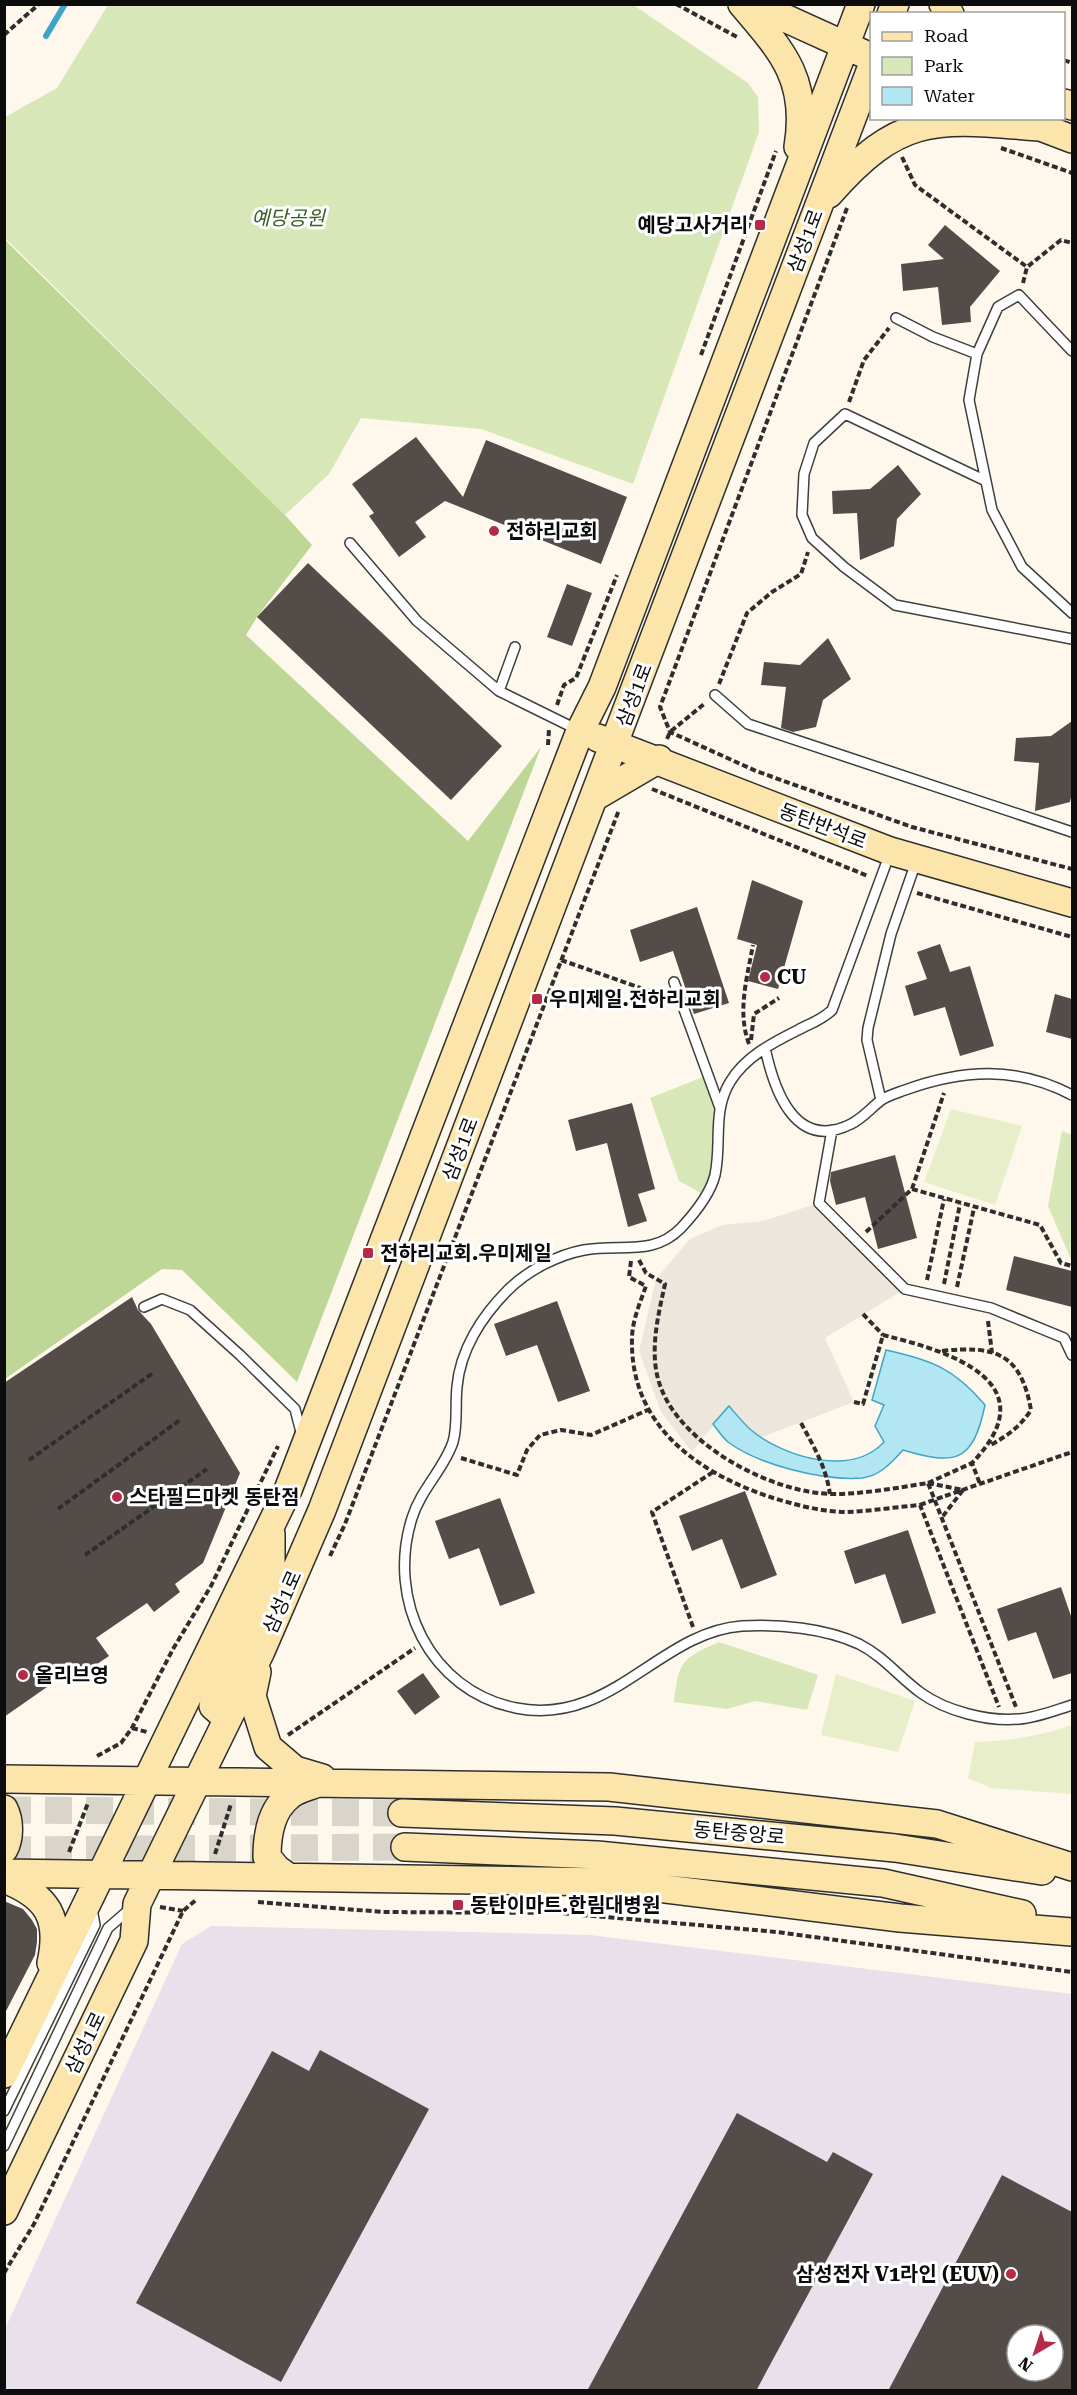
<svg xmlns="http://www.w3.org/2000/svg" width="1077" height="2395" font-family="'Roboto Serif','Noto Sans KR',serif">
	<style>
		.industrial { fill: #e8e0eb; fill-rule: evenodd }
		.green { fill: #d8e7b7 }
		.forest { fill: #bed797 }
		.pitch { fill: #e7eec9 }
		.plaza { fill: #ede6dc }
		.water { fill: #b3e6f3; stroke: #3da6c7; stroke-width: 1.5 }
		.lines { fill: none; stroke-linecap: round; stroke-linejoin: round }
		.stream { stroke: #3da6c7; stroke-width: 6 }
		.building { fill: #544c49; fill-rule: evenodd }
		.secondary-tunnel { stroke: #dad5ca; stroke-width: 27; stroke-dasharray: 27 14; stroke-linecap: butt }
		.lane-casing { stroke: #3f3f3f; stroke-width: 12 }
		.secondary-casing { stroke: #2e2e2e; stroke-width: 30 }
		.path { stroke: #2e2e2e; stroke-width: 4; stroke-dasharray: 6 3; stroke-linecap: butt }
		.lane { stroke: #fff; stroke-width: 9 }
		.secondary { stroke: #fce5aa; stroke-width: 27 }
		.path-bridge { stroke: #2e2e2e; stroke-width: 4; stroke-dasharray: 6 3; stroke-linecap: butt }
		.poi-dot { fill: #b62a47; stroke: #fff; stroke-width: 2 }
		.labels { text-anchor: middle; stroke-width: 6; stroke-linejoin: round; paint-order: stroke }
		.park-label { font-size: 20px; font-style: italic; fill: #386120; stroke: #fff }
		.poi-label { font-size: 20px; font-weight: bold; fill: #0c0c0c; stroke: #fff; text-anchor: start }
		.street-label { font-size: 20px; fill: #0c0c0c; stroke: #fff }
	</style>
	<rect width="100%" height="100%" fill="#fef8ec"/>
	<!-- industrial -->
	<path class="industrial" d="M211,1926L590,1935L1072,1994V2390H5V2329L182,1944ZM1017,2335H1053V2371H1017Z"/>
	<!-- green -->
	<path class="green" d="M632,4L748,83L758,97L759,132L633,484L481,429L361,418L329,474L285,515L5,238V117L57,88L108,5Z
		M708,1075L720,1108L715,1175L706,1196L679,1181L650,1098Z
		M1062,1131L1072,1135V1262L1048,1206Z
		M719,1642L818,1675L807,1710L755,1701L727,1709L674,1702C679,1661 681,1659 719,1642Z"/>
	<!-- forest -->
	<path class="forest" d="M4,239L285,515L312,545L257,617L246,635L468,841L541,747L297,1382L182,1270L162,1269L5,1379Z"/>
	<!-- pitch -->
	<path class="pitch" d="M951,1109L1022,1126L995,1205L924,1182Z
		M836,1674L915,1701L898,1752L821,1735Z
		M1072,1725V1794L991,1788L968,1778L975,1742C1010,1741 1040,1736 1072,1725Z"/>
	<!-- plaza -->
	<path class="plaza" d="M819,1203L905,1289L825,1338L854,1402L762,1437L751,1430L729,1406L692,1452L661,1412L639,1351L656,1279L690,1239L722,1225L763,1221Z"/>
	<!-- water -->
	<path class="water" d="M886,1350C931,1360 954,1368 985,1405C973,1462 956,1466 903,1450C892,1462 880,1476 862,1478C823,1481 759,1465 728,1442C722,1437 718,1430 713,1424L729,1406C736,1414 743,1423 751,1430C785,1458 852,1477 884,1442L875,1426L884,1405L872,1400Z"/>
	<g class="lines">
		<!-- stream -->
		<path class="stream" d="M46,36L65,4"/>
	</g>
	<!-- building -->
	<path class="building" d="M945,225L1000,271L970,307L971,322L942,325L938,287L903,291L901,264L944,259L928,245Z
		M416,437L463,497L486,440L627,497L601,564L445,501L415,522L426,537L399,557L369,516L374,513L352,484Z
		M898,465L921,494L897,519L894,546L860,560L857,513L833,514L832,491L870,489Z
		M308,563L502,746L451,800L257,617Z
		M567,584L592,593L572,646L547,637Z
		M828,638L851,679L823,700L816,727L793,732L781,728L786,687L761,685L764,662L800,665Z
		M1072,721V792L1070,802L1035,811L1039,763L1014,761L1016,738L1051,736Z
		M752,880L803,901L778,989L748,981L757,945L737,939Z
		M697,907L729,1003L694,1014L673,951L640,962L630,930Z
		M940,944L950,972L970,966L994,1046L960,1056L945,1007L914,1016L905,986L927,979L917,952Z
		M1055,994L1072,999V1039L1046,1032Z
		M632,1103L655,1189L638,1194L647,1221L628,1227L607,1143L576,1151L568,1120Z
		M895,1155L917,1238L878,1249L865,1197L836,1205L830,1181L831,1172Z
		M1014,1256L1072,1271V1307L1006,1290Z
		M132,1297L138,1310L151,1324L240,1473L203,1563L175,1584L180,1592L154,1612L147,1603L96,1638L109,1656L75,1679L70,1671L4,1717V1383Z
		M557,1301L590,1391L558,1402L537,1345L506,1356L494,1324Z
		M745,1491L777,1575L741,1589L722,1539L692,1551L679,1516Z
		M500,1498L535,1593L500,1606L479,1548L449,1559L435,1521Z
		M908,1530L936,1613L902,1624L885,1574L855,1584L844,1551Z
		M1061,1587L1072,1619V1673L1053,1679L1036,1632L1008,1641L997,1609Z
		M423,1673L440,1697L415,1715L397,1691Z
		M4,1901L23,1909L32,1920L37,1929V1942L35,1955L4,2015Z
		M320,2050L429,2109L281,2382L136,2303L272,2051L309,2071Z
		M737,2113L827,2162L833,2152L873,2174L756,2391H587Z
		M1002,2175L1072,2212V2391H888ZM1017,2335H1053V2371H1017Z"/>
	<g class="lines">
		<!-- secondary-tunnel -->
		<path class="secondary-tunnel" d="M4,1810L402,1813
			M4,1850L405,1847"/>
		<defs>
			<path id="lane" d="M896,318L933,337L977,354L998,307L1019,295L1072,351
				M977,354L969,400L992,510L1022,567L1072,613
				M986,481L845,414L814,443L804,474L802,515L812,538L844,567L895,605L1072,639
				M350,543L417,621L499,691L578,730
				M499,691L515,647
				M715,695L748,724L1072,832
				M890,853L832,1010C822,1020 811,1023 798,1030C772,1043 745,1057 730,1082C712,1112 722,1143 715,1175C710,1195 695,1213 681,1228C653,1257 619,1243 584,1250C557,1255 527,1271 508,1290C482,1316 460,1350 457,1387C455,1404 458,1425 453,1442C444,1469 421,1489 412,1518C386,1600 430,1691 516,1708C611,1727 659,1632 742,1626C779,1624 825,1628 859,1644C883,1656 899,1677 921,1693C946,1711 988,1722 1019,1719C1036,1718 1056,1710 1072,1705
				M674,982L720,1108
				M765,1048C774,1090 795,1152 851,1124C863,1118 870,1109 880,1101C886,1096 897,1093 905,1090C963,1069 1017,1066 1072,1095
				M881,1100L867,1040L868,1028L891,934L916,862
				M832,1130L819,1203L905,1289L991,1308L1064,1338L1072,1355
				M144,1307L162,1299L190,1310L240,1355L295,1409L302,1436
				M4,2111L95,1925L92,1909
				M4,2146L108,1928L130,1909"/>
			<path id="secondary" d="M742,4C783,52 809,80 798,147
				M754,4L862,53
				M943,4L950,14
				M891,14L895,4
				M1064,103L1072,106
				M1022,120L1072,139
				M829,194C901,111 938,119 1039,127
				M598,738L890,851L1072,903
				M596,796L659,759
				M257,1672L252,1696L268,1747L295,1770L322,1778
				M233,1706L220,1712L213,1706L271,1575V1534
				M4,1779L609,1787L937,1824L1072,1867
				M4,1809C10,1821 10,1838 4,1849
				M402,1813L615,1821L895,1848L1042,1871
				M405,1847L597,1855L883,1883L1022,1914
				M4,1873L609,1882L900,1918L1072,1932
				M288,1877L277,1869L267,1857C267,1836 271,1810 289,1796C295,1790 307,1787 315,1784
				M4,1879C48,1896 61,1918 51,1963
				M4,2074L288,1490L580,731L602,687L861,4
				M4,2211L134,1941L137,1904L261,1651L322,1510L872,66"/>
		</defs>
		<!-- lane casing -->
		<use href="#lane" class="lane-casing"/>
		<!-- secondary casing -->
		<use href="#secondary" class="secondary-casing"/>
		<!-- path -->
		<path class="path" d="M676,4L739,38
			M4,35L39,4
			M1064,60L1072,63
			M1001,148L1072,173
			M902,157L915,185L1027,267
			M847,208L660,707L670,732L756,771L912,827L1072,869
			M1023,283L1027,267L1061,240L1072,243
			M701,355L776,151
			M849,402L864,360L889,328
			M719,684L747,613L772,592L801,574L808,552
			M557,705L564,685L576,678L617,575
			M667,739L670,732L704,704
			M548,745L549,729
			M652,789L868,876
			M917,893L1072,937
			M561,960L663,996
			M751,1040L754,1014L779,998
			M749,1044C737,1012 747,978 753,945
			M912,1189L1040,1225L1061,1263L1072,1266
			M866,1232L912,1189L944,1093
			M639,1260L646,1273L665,1284C658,1316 648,1355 661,1388C683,1446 772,1493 832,1494C864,1494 896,1488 928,1483L1016,1707
			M631,1261L629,1277L646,1286C640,1303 632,1321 632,1339C630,1424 695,1471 767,1496C792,1504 821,1512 847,1512C871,1511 896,1507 920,1505L999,1707
			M927,1280L944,1199
			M944,1284L960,1204
			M957,1287L974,1208
			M863,1314L883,1335
			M988,1321L992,1353
			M942,1351C996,1345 1021,1354 1031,1410C1020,1427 1007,1436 989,1446
			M854,1402L863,1404L883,1335C949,1351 1050,1382 972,1463L980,1484
			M801,1423C814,1447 826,1467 830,1494
			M461,1458L517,1475L527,1450L540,1435L561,1430L591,1435L650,1409
			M29,1460L153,1373
			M928,1483L963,1490L943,1516
			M928,1483L972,1463
			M945,1496L1072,1452
			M58,1509L180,1420
			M85,1555L207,1469
			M330,1556L345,1524L619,810
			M693,1627L652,1512L713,1472
			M132,1728L147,1732
			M288,1735L415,1648
			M97,1756L121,1743L132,1728L173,1649L211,1586L278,1446
			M69,1852L88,1803
			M215,1854L231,1804
			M258,1902L383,1912L560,1913L777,1932L1072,1972
			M160,1907L183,1911
			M4,2273L34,2224L183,1911L197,1899"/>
		<!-- lane -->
		<use href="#lane" class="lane"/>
		<!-- secondary -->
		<use href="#secondary" class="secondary"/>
		<!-- path-bridge -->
		<path class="path-bridge" d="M920,1505L945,1496"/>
	</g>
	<!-- markers -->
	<g class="poi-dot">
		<rect x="754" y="219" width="12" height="12" rx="3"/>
		<circle cx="494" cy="531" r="6"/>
		<circle cx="765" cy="977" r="6"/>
		<rect x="531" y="993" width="12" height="12" rx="3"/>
		<rect x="362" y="1247" width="12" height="12" rx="3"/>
		<circle cx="117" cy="1497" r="6"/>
		<circle cx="23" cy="1675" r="6"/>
		<rect x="452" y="1899" width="12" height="12" rx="3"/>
		<circle cx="1011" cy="2274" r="6"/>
	</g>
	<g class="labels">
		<!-- park labels -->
		<g class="park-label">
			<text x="288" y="225">예당공원</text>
		</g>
		<!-- poi labels -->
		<g class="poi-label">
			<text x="748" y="232" text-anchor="end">예당고사거리</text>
			<text x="506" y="538">전하리교회</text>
			<text x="777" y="984">CU</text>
			<text x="549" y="1006">우미제일.전하리교회</text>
			<text x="380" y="1260">전하리교회.우미제일</text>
			<text x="129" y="1504">스타필드마켓 동탄점</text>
			<text x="35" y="1682">올리브영</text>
			<text x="470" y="1912">동탄이마트.한림대병원</text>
			<text x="999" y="2281" text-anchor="end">삼성전자 V1라인 (EUV)</text>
		</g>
		<!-- street labels -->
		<g class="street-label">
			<text transform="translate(805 241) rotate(-69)" y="7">삼성1로</text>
			<text transform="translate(634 695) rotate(-69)" y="7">삼성1로</text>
			<text transform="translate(823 826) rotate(21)" y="7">동탄반석로</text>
			<text transform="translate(460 1149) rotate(-69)" y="7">삼성1로</text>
			<text transform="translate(282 1602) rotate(-66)" y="7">삼성1로</text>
			<text transform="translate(739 1833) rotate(5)" y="7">동탄중앙로</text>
			<text transform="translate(85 2043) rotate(-64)" y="7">삼성1로</text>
		</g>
	</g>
	<!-- border -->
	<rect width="1077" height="2395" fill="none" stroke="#0c0c0c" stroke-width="12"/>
	<!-- legend -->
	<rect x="870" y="12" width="195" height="108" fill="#ffffff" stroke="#9e9e9e" stroke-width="1.5"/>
	<rect x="882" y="32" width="30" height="9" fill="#fce5aa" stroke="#9e9e9e" stroke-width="1.5"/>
	<text x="924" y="42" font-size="18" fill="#0c0c0c">Road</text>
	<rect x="882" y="57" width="30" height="18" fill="#d8e7b7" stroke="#9e9e9e" stroke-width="1.5"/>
	<text x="924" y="72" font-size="18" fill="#0c0c0c">Park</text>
	<rect x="882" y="87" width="30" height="18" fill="#b3e6f3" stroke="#9e9e9e" stroke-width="1.5"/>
	<text x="924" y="102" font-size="18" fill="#0c0c0c">Water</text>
	<!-- north arrow -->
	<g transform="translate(1035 2353) rotate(219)"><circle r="28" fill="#ffffff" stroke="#9e9e9e" stroke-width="1.5"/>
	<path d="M0-4.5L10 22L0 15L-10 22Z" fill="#b62a47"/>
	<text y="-9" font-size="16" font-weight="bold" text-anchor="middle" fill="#0c0c0c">N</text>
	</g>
</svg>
